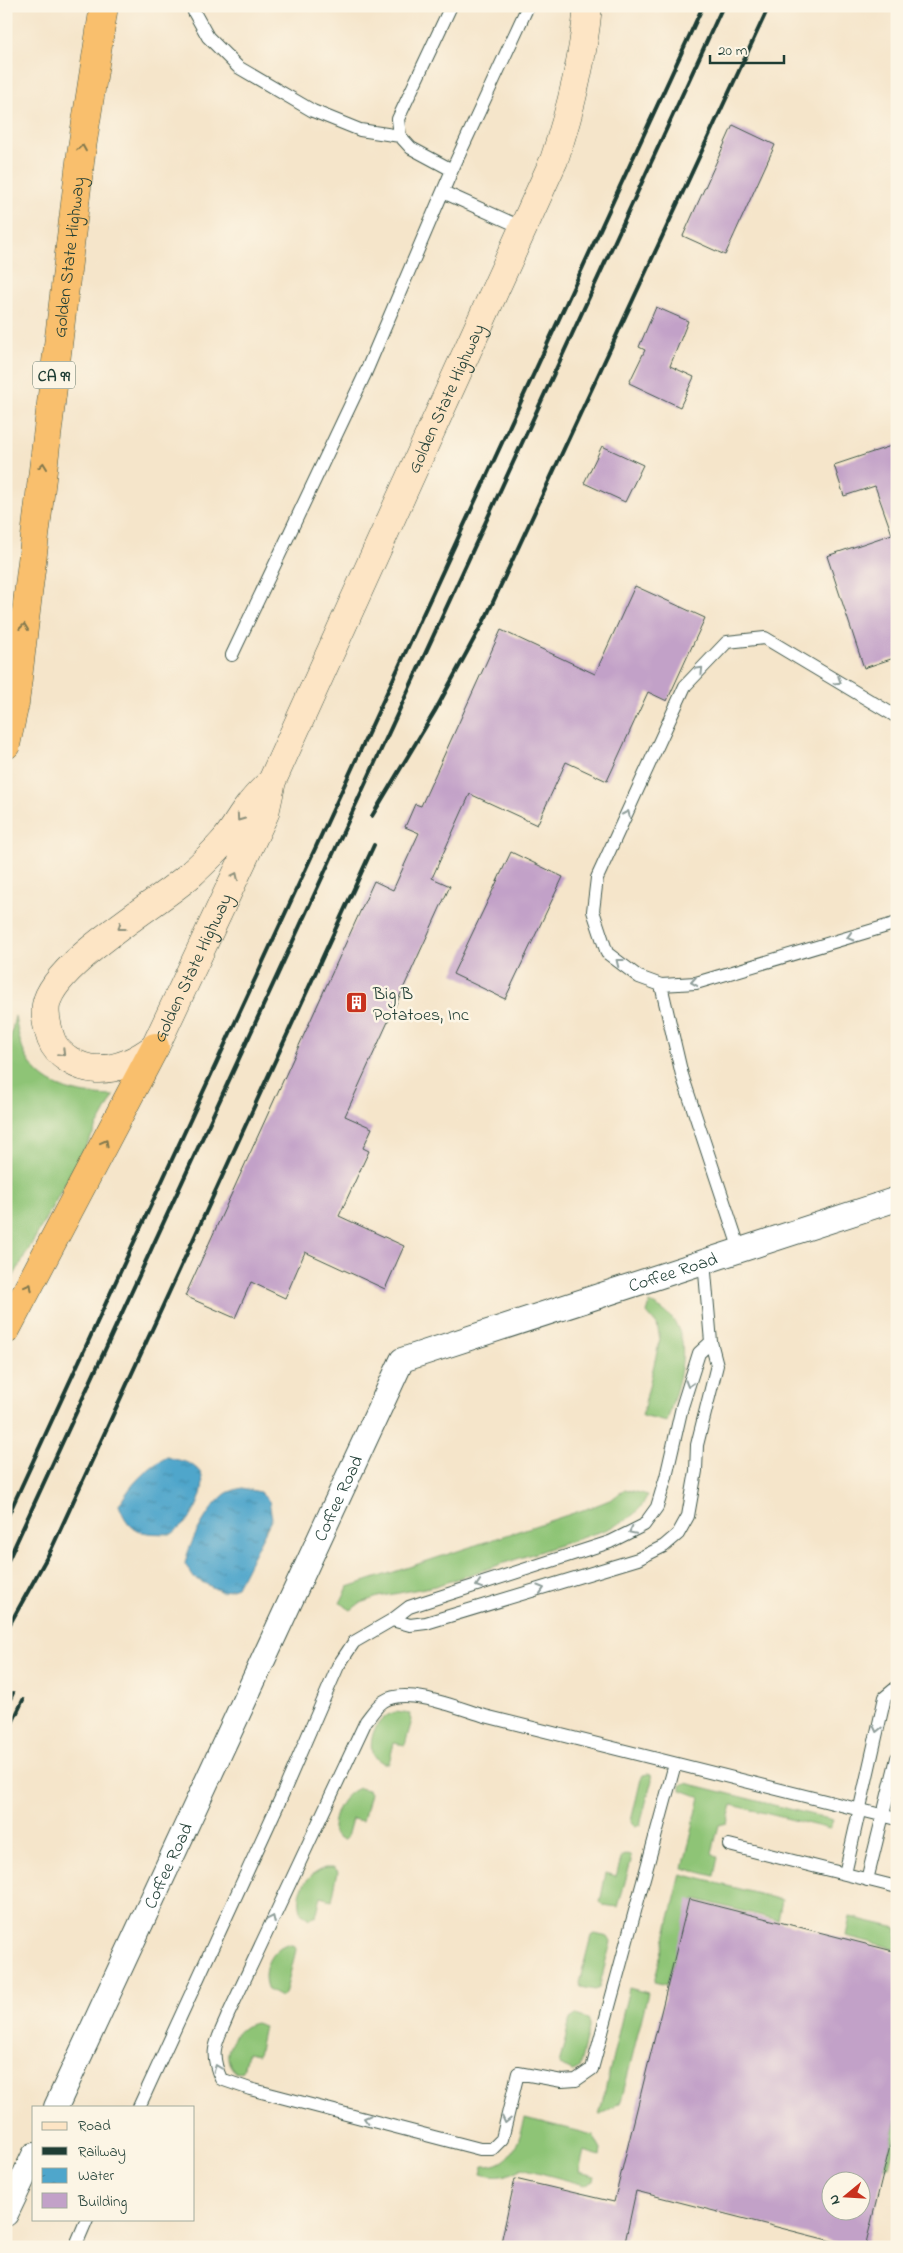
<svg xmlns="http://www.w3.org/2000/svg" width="903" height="2253" font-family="'Indie Flower',sans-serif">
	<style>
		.grass { fill: #8ec476; stroke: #568055 }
		.water { fill: url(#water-ripples); stroke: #377280 }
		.building { fill: #c2a1c8; fill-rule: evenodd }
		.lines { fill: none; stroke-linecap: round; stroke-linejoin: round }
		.lane-casing { stroke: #3f564a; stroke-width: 14 }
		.street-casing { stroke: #3f564a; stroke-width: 26 }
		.secondary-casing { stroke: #3f564a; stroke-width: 29 }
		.highway-casing { stroke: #3f564a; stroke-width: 29 }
		.lane { stroke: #fff; stroke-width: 12 }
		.street { stroke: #fff; stroke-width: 24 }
		.secondary { stroke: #fde5c5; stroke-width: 28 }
		.highway { stroke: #f9bf6d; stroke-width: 28 }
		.rail { stroke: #1f3d34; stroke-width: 4 }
		.oneway { stroke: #81784e }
		.oneway2 { stroke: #8f9e9a }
		.oneway3 { stroke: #8e917c }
		.labels { text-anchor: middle; stroke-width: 5; stroke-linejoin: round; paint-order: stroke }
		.shield { fill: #fcf5e5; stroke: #617469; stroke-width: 1 }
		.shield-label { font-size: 16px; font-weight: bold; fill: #1f3d34 }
		.street-label { font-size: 18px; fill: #1f3d34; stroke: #fcf5e5 }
		.poi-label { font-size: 18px; fill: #1f3d34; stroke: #fcf5e5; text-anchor: start }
	</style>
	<defs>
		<pattern id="water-ripples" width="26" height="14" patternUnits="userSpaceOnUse" patternTransform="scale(1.25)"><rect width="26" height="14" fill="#4fa6cb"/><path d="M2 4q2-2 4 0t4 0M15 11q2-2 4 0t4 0" fill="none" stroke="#4188a6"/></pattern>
	</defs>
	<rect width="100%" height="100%" fill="#fcf5e5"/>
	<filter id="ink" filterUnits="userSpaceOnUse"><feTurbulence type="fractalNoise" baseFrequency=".02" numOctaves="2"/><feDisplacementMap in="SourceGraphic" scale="10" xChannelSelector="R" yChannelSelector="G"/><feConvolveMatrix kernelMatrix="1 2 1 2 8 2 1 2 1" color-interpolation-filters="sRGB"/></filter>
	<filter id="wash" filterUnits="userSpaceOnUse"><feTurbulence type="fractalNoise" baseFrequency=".0096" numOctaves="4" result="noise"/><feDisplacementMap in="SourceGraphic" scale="20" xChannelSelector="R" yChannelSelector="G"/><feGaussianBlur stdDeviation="1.12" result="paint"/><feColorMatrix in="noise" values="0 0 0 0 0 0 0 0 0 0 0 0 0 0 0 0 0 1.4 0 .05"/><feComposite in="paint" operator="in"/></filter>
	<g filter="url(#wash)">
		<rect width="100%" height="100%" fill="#f5e5ca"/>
		<!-- grass -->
		<path class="grass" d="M15,1016C17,1027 19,1039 23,1050C40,1089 76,1095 114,1096L6,1290V1059Z
			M650,1303C703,1326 678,1380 667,1422L642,1416L660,1339L657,1325L647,1313Z
			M625,1489L648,1495C639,1515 624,1522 605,1530L435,1586L378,1597L360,1603L351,1610L340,1603L348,1587L592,1507L612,1499Z
			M396,1712L410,1714L412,1720L405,1745L394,1743L389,1763H383L373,1756C367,1738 377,1716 396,1712Z
			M648,1774L651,1775L652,1780L640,1825L635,1827L631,1821L641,1779L643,1775Z
			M686,1783L833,1820L830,1829L732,1805L727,1823L719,1825L712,1853L718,1857L714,1876L683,1868L700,1797L681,1790V1785Z
			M359,1788L368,1790L370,1793L363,1821L352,1819L347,1837L344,1840L339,1839L333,1832C332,1815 342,1794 359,1788Z
			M627,1854L630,1855L631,1861L618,1907L603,1905L600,1902L606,1873L616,1876L622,1856Z
			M326,1867H333L338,1871L332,1900L321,1897L316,1916L309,1919L302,1913C294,1893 307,1873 326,1867Z
			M681,1874L782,1900L778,1920L695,1899L694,1902L691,1901L667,1985L654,1982Z
			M850,1917L897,1928V1949L846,1936Z
			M595,1934L608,1937L611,1942L599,1988L595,1990L581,1987L579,1983L591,1936Z
			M287,1944L295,1946L296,1950L285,1994L281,1997L268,1990C260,1973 269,1950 287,1944Z
			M629,1988L648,1993L621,2102L599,2116Z
			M576,2015L588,2019L590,2024L579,2068L573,2071L559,2065L570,2019Z
			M255,2023L264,2026L258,2055L247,2053L243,2071L237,2073C216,2058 235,2026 255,2023Z
			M525,2118L593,2135L601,2150L600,2156L584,2151L579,2172L595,2176L594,2180L585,2185L522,2168C508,2176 497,2179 481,2174L483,2166C513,2167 519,2141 525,2118Z
			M897,2119V2134L889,2166L884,2168Z"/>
		<!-- water -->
		<path class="water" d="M167,1457C177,1460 188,1461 196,1468C210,1478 199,1503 192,1515C188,1522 179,1528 172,1534C143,1533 130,1536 119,1505C132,1483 144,1470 167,1457Z
			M242,1488L260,1492L269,1501L272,1518L237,1587L222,1592L194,1578L185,1564C188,1544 210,1504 227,1493C231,1491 237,1489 242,1488Z"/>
		<g id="blocks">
			<!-- building -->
			<path class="building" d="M733,125L775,145L725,255L683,236Z
				M656,307L688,321L670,366L694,377L680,407L629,383L645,350L639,347Z
				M897,444V657L864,668L827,556L892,534L875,486L844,496L834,465Z
				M602,446L643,465L625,502L584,483Z
				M635,586L705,618L667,701L648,692L607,781L566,762L537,825L470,794L432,878L450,886L345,1116L372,1128L363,1148L369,1151L339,1216L404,1246L385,1289L305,1252L285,1298L251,1282L235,1318L185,1296L374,881L393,890L419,833L405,827L415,804L421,806L501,630L595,674Z
				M511,852L563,877L505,999L453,974Z
				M689,1899L897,1952V2118L865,2247H855L636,2191L624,2247H500L515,2179L614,2202ZM830,2180H860V2210H830Z"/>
		</g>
	</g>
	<g filter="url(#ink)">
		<use href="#blocks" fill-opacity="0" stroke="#3f564a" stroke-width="1"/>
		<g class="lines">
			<defs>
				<path id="lane" d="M193,6L194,12L208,37L238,67L313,111L360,130L400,136
					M451,6L398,119L400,136L411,148L452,170
					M443,192L523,228
					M232,655L365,374L452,170L528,6
					M897,717L765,638L727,642L685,686L597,878L593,911L607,953L639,977L661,985L696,983L897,923
					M661,985L682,1075L740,1250
					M704,1261L711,1342L717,1365L697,1445L696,1471L688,1516L678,1534L664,1546L638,1559L426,1623L410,1625L392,1620L409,1607L421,1603L610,1542L644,1525L657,1507L666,1477L682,1407L699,1353L711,1342
					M675,1764L592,2069L576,2080L562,2081L518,2073L502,2139L492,2149H480L250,2089L221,2079C208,2050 217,2042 228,2015L366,1721C371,1715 377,1705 384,1701C407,1686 461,1709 485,1716L897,1819
					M729,1845L897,1887
					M845,1874L885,1697L897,1687
					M867,1880L897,1758
					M139,2107L280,1800L338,1666L354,1642L392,1620
					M75,2247L87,2219"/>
				<g id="street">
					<path id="s1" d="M56,2107L402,1360L897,1199"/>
					<path d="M6,2214L34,2155"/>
				</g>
				<g id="secondary">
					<path id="s2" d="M272,781C264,789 255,797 249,806C240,817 234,830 225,840C214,853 202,864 190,875C157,904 53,964 46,1005C44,1016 48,1029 51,1039C57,1056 79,1068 96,1069C118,1070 138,1060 155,1047L265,813L272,781L554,160C571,109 583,60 588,6"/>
				</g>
				<g id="highway">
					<path id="s3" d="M6,745L15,703L81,154L104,6"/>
					<path d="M6,1330L155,1047"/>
				</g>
			</defs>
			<!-- lane casing -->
			<use href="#lane" class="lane-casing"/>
			<!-- street casing -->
			<use href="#street" class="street-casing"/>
			<!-- secondary casing -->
			<use href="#secondary" class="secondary-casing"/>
			<!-- highway casing -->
			<use href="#highway" class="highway-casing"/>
			<!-- lane -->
			<use href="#lane" class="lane"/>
			<!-- street -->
			<use href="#street" class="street"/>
			<!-- secondary -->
			<use href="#secondary" class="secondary"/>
			<!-- highway -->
			<use href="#highway" class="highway"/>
			<!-- rail -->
			<path class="rail" d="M372,816L435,711L487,615L769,6
				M6,1520L703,6
				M6,1565L723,6
				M6,1631L51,1550L374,845
				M6,1708L13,1693
				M6,1736L23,1700"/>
		</g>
		<!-- one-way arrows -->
		<defs><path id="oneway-chevron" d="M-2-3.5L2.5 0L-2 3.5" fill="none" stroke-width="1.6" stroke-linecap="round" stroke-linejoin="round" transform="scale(1.25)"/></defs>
		<g class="oneway">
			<use href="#oneway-chevron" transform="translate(82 148) rotate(-81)"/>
			<use href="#oneway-chevron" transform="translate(43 466) rotate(-83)"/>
			<use href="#oneway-chevron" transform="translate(24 627) rotate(-83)"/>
			<use href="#oneway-chevron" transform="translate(105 1143) rotate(-62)"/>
			<use href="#oneway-chevron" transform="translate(29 1287) rotate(-62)"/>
		</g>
		<g class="oneway2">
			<use href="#oneway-chevron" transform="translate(700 670) rotate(-46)"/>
			<use href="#oneway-chevron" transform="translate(838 681) rotate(32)"/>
			<use href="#oneway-chevron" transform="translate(627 814) rotate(-66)"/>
			<use href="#oneway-chevron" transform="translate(850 937) rotate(163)"/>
			<use href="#oneway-chevron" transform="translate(619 962) rotate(-142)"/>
			<use href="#oneway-chevron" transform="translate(694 982) rotate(171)"/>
			<use href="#oneway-chevron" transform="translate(689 1384) rotate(107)"/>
			<use href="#oneway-chevron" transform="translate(632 1531) rotate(154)"/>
			<use href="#oneway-chevron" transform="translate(479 1585) rotate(162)"/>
			<use href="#oneway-chevron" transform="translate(541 1589) rotate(-17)"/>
			<use href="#oneway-chevron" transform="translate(877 1729) rotate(103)"/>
			<use href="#oneway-chevron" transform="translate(272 1919) rotate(-65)"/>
			<use href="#oneway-chevron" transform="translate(217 2068) rotate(-111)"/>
			<use href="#oneway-chevron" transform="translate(367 2119) rotate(-166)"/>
			<use href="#oneway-chevron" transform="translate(506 2120) rotate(103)"/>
		</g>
		<g class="oneway3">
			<use href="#oneway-chevron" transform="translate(240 818) rotate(125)"/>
			<use href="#oneway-chevron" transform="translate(235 876) rotate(-65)"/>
			<use href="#oneway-chevron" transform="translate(121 927) rotate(143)"/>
			<use href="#oneway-chevron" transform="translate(62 1053) rotate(45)"/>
		</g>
	</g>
	<!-- icons -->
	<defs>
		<symbol id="building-square" viewBox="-11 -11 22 22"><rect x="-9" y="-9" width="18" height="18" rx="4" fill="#c8321e" stroke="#fcf5e5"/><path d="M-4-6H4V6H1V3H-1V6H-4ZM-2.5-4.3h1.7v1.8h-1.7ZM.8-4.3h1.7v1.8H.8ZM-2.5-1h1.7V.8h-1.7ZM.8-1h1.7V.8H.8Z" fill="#fff"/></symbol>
	</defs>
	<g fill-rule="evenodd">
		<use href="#building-square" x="344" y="990" width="25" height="25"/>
	</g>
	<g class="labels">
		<!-- shield labels -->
		<rect class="shield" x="33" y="361.5" width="42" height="27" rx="4"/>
		<g class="shield-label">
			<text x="54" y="381">CA 99</text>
		</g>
		<!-- street labels -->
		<g class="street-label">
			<text dy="6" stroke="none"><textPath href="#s3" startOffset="492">Golden State Highway</textPath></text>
			<text dy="6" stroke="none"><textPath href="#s2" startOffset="1189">Golden State Highway</textPath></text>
			<text dy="6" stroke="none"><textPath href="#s2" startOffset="565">Golden State Highway</textPath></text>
			<text dy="6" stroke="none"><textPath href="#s1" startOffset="1108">Coffee Road</textPath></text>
			<text dy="6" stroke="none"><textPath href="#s1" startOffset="671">Coffee Road</textPath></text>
			<text dy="6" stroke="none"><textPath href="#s1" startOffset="266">Coffee Road</textPath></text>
		</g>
		<!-- poi labels -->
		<g class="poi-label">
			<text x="373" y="999">Big B<tspan x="373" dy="21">Potatoes, Inc</tspan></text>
		</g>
	</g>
	<!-- margin -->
	<rect width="903" height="2253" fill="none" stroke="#fcf5e5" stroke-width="25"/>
	<!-- legend -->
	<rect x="32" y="2106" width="162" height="115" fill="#fcf5e5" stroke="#a4ab9e"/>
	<rect x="42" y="2122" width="25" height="8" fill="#fde5c5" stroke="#a4ab9e"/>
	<text x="78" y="2130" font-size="15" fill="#1f3d34">Road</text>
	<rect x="42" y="2147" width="25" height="8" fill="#1f3d34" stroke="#a4ab9e"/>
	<text x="78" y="2156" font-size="15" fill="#1f3d34">Railway</text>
	<rect x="42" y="2168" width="25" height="15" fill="url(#water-ripples)" stroke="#a4ab9e"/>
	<text x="78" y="2180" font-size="15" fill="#1f3d34">Water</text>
	<rect x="42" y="2193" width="25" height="15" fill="#c2a1c8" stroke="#a4ab9e"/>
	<text x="78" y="2206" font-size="15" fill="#1f3d34">Building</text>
	<!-- north arrow -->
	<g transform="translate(846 2196) rotate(252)"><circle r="24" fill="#fcf5e5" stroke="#a4ab9e"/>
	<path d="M0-4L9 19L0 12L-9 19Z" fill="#c8321e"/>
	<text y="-8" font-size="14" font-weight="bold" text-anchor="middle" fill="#1f3d34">N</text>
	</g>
	<!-- scale -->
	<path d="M710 55v8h74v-8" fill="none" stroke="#1f3d34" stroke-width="2.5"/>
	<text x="718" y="55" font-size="15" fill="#1f3d34" stroke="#fcf5e5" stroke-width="4" paint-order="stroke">20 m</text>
</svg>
